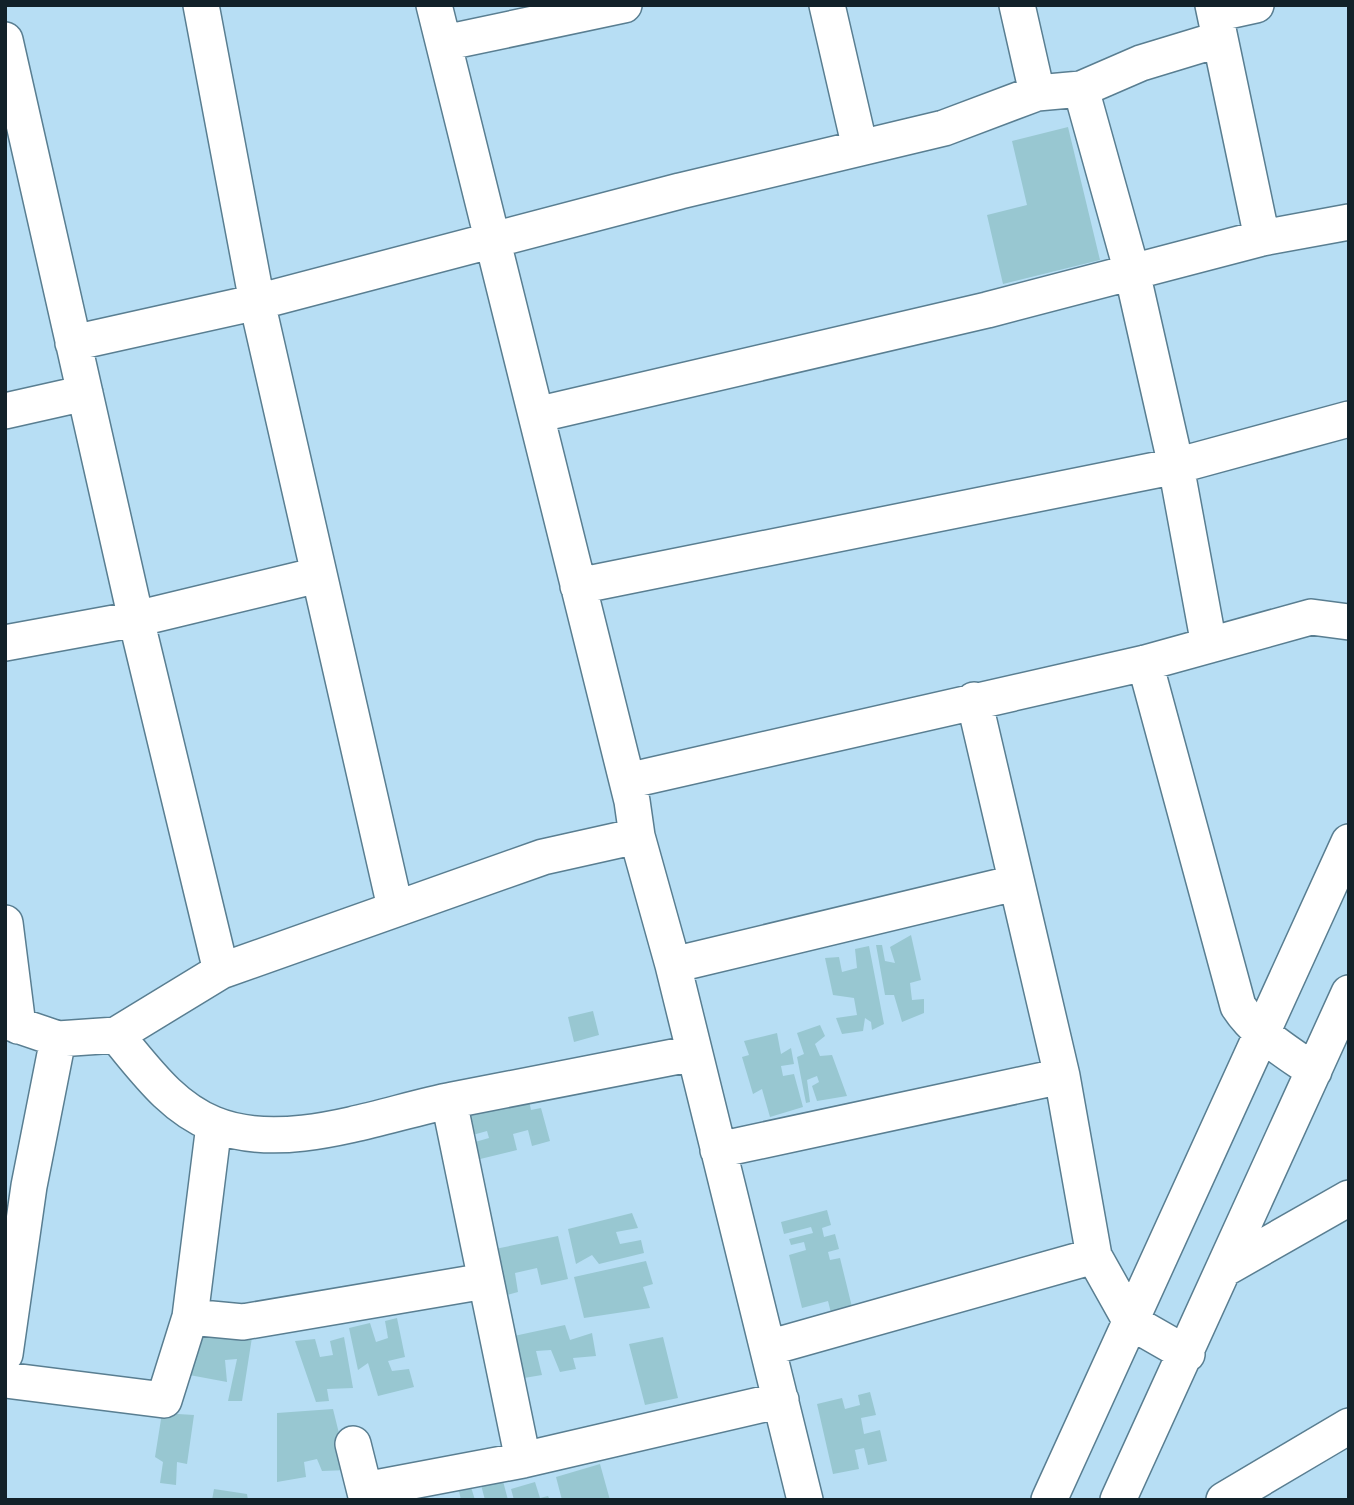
<svg xmlns="http://www.w3.org/2000/svg" width="1354" height="1505" font-family="'Titillium Web',sans-serif">
	<style>
		.building { fill: #98c7d1 }
		.lines { fill: none; stroke-linecap: round; stroke-linejoin: round }
		.minor-casing { stroke: #597e91; stroke-width: 38 }
		.minor { stroke: #fff; stroke-width: 35 }
	</style>
	<rect width="100%" height="100%" fill="#b7def4"/>
	<!-- building -->
	<path class="building" d="M1068,127L1100,260L1003,284L987,215L1027,205L1012,141Z
		M911,935L921,980L910,983L912,1000L924,999V1013L902,1022L894,995H885L876,945H882L885,961L895,963L890,947Z
		M869,946L884,1024L872,1030L871,1022L865,1018L863,1031L842,1034L836,1018L857,1015L854,998L833,995L825,958L839,957L842,972L857,968L855,949Z
		M593,1011L599,1035L574,1042L568,1017Z
		M820,1025L825,1036L815,1044L820,1056L832,1055L847,1096L817,1101L812,1086L819,1082L817,1076L807,1080L810,1102L806,1103L797,1057L804,1054L797,1033Z
		M777,1033L781,1054L791,1048L794,1064L781,1066L783,1076L794,1074L803,1107L770,1117L762,1089L753,1094L742,1057L749,1055L744,1041Z
		M528,1096L531,1110L541,1108L550,1141L532,1146L528,1130L513,1134L517,1150L472,1161L468,1144L489,1138L487,1131L469,1136L463,1112Z
		M827,1210L831,1225L822,1228L824,1237L835,1234L839,1249L828,1252L830,1260L840,1258L853,1311L832,1317L828,1301L802,1308L789,1255L806,1250L804,1242L791,1245L789,1239L813,1233L811,1227L784,1234L781,1222Z
		M632,1213L638,1228L616,1232L620,1244L641,1240L644,1253L599,1264L592,1255L576,1264L568,1229Z
		M558,1236L568,1279L541,1285L537,1268L515,1273L518,1292L503,1296L495,1249Z
		M646,1261L653,1284L643,1287L650,1308L584,1318L574,1277Z
		M397,1318L405,1357L388,1361L392,1371L409,1369L414,1387L378,1396L368,1363L358,1370L349,1328L370,1323L376,1342L388,1338L385,1321Z
		M565,1325L570,1340L592,1333L596,1356L573,1358L576,1369L560,1372L551,1350L536,1351L542,1375L524,1378L514,1336Z
		M191,1328L253,1331L242,1401H228L237,1359L225,1360L227,1382L184,1374Z
		M344,1337L353,1388L327,1389L329,1401L316,1402L295,1341L315,1339L320,1357L333,1355L330,1341Z
		M663,1337L678,1398L645,1405L629,1344Z
		M870,1392L876,1415L861,1418L864,1434L880,1430L887,1461L868,1465L864,1448L855,1450L859,1469L833,1474L817,1404L842,1398L845,1409L860,1405L858,1395Z
		M333,1409L348,1470L322,1471L317,1459L304,1462L306,1477L277,1482V1413Z
		M162,1413L194,1415L187,1464L177,1462L176,1485L160,1483L163,1462L155,1457Z
		M600,1464L610,1500H562L556,1477Z
		M503,1481L508,1500H485L481,1485Z
		M535,1482L540,1498L548,1496L550,1500H514L511,1489Z
		M471,1487L475,1500H461L459,1491Z
		M214,1489L247,1494L248,1500H212Z"/>
	<g class="lines">
		<defs>
			<path id="minor" d="M201,5L257,302L395,907
				M434,5L632,801L637,836L673,965L805,1500
				M827,5L860,148
				M1017,5L1037,93
				M1213,5L1262,238
				M1215,14L1256,5
				M5,40L136,619L221,971
				M444,43L624,5
				M1081,89L1132,272L1176,466L1209,645
				M73,343L257,302L680,191L944,128L1037,93L1081,89L1141,63L1220,39
				M5,411L85,393
				M536,415L987,310L1262,238L1349,222
				M578,586L1176,466L1349,419
				M5,643L136,619L318,575
				M1145,663L1238,1006C1256,1034 1287,1052 1314,1071
				M974,700L1062,1076L1094,1256L1131,1322L1187,1354
				M627,781L1145,663L1311,617L1349,622
				M5,923L18,1026
				M673,965L1015,883
				M5,1021L58,1039L116,1035L221,971L543,857L637,836
				M116,1035C145,1069 170,1106 213,1124C285,1154 381,1114 453,1100C534,1084 614,1068 694,1053
				M449,1101L523,1460
				M718,1150L1062,1076
				M1226,1268L1349,1198
				M190,1317L243,1322L485,1281
				M768,1348L1094,1256
				M5,1354L29,1186L58,1039
				M5,1380L164,1400L190,1317L214,1125
				M353,1444L367,1500
				M365,1490L523,1460L781,1400
				M1049,1500L1349,842
				M1118,1500L1349,993
				M1224,1500L1349,1426"/>
		</defs>
		<!-- minor casing -->
		<use href="#minor" class="minor-casing"/>
		<!-- minor -->
		<use href="#minor" class="minor"/>
	</g>
	<!-- border -->
	<rect width="1354" height="1505" fill="none" stroke="#122129" stroke-width="14"/>
</svg>
